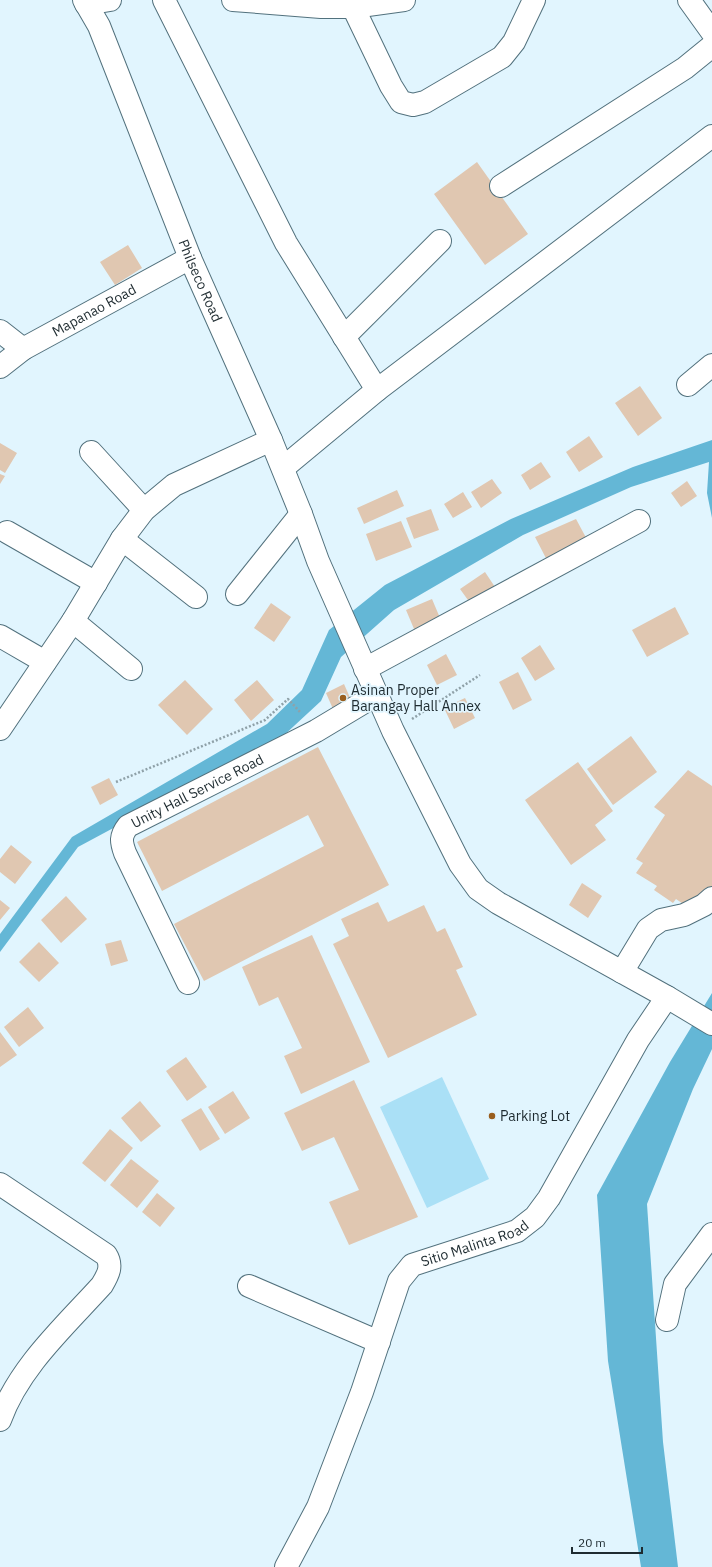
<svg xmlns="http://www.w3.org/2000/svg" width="712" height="1567" font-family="'IBM Plex Sans',sans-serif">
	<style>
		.green { fill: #aae0f6 }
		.water { fill: #64b7d6 }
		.building { fill: #e0c7b1 }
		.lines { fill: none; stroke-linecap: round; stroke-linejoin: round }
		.minor-casing { stroke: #52717d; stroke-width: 24 }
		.path { stroke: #8fa1a8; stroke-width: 2.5; stroke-dasharray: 2 2; stroke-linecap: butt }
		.minor { stroke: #fff; stroke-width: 22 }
		.poi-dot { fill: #995e1e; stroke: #e1f5fe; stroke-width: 1.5 }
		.labels { text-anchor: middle; stroke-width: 3.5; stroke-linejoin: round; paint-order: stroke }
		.street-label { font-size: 14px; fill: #1e2b30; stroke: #e1f5fe }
		.poi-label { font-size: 14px; fill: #1e2b30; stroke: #e1f5fe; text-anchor: start }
	</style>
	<rect width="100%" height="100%" fill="#e1f5fe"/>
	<!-- green -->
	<path class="green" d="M442,1077L489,1179L427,1208L380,1107Z"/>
	<!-- water -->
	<path class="water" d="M712,440V518L707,493L709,462L631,487L523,535L394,610L341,657L321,701L281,738L78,847L0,952V934L72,837L267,724L302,690L329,630L385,585L511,519L633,467Z
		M712,993V1049L693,1089L647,1204L663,1442L678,1567H641L608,1361L597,1195L670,1062Z"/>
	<!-- building -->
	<path class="building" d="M477,162L528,234L485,265L434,194Z
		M128,245L142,268L115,285L100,262Z
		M640,386L662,418L638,436L615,403Z
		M589,436L603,457L579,472L566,452Z
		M0,443L17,453L5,473L0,470Z
		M541,462L551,477L530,490L521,475Z
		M0,474L5,476L0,484Z
		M492,479L502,493L481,508L471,492Z
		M687,481L697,496L681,507L671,493Z
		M397,490L404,506L364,524L357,508Z
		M463,492L472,507L453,518L444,504Z
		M431,509L439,530L414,539L406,518Z
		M576,519L590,545L549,564L535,537Z
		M401,521L412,547L376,561L366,534Z
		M485,572L497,590L473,607L460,589Z
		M432,599L443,625L417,636L406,610Z
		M271,603L291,617L274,642L254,628Z
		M675,607L689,634L647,657L632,630Z
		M540,645L555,669L535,681L521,658Z
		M446,654L457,675L437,685L427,665Z
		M518,672L532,700L513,710L499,682Z
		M185,680L213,709L187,735L158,705Z
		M257,680L274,700L251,721L234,700Z
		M344,684L351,700L333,709L326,693Z
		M465,698L475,718L454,729L444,708Z
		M631,736L657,772L613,805L587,769Z
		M318,747L389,885L204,981L174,924L324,846L308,815L162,891L137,842Z
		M578,762L613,811L595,825L606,840L571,865L525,800Z
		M688,770L712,786V887L697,905L689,908L676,899L673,903L654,890L657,886L636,873L643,863L636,859L665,815L654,807Z
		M109,778L118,795L100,805L91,787Z
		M11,845L32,862L15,884L0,872V859Z
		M582,883L602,896L588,918L569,905Z
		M66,896L87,919L61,943L41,920Z
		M0,900L10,908L0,920Z
		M378,902L388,922L424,905L437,932L445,928L463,967L456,970L477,1015L388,1058L333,944L349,936L341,919Z
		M312,935L370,1062L301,1094L284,1056L302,1048L278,997L259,1006L242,967Z
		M121,940L128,961L111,966L105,944Z
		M39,942L59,963L39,982L19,962Z
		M28,1007L44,1028L19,1047L4,1027Z
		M0,1032L17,1055L0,1067Z
		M186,1057L207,1087L187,1101L166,1071Z
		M354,1080L418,1217L349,1245L329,1202L359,1190L334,1137L302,1151L284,1113Z
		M233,1091L250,1118L225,1134L208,1107Z
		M140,1101L161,1126L141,1142L121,1118Z
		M201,1108L220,1139L200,1151L181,1120Z
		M110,1129L133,1148L105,1182L82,1163Z
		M131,1159L159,1181L137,1208L110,1185Z
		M157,1193L175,1208L160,1227L142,1212Z"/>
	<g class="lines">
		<defs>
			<g id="minor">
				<path id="s1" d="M84,0L99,26L190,258L271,440L301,514L318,561L393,731L460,864L478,889L498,903L667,997L712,1024"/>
				<path d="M164,0L286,243L377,390"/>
				<path d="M233,0L321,7H353L404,0"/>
				<path d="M689,0L712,32"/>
				<path d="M86,4L110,0"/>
				<path d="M353,7L391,86L401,102L413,105L425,102L502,57L514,42L534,0"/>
				<path d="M501,186L685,68L712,46"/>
				<path d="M0,331L23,349"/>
				<path d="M344,337L440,241"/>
				<path id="s2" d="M0,367L23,349L190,258"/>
				<path d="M688,385L712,365"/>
				<path d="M91,452L144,510"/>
				<path d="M283,468L377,390L712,136"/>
				<path d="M7,532L96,583"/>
				<path d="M122,539L196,597"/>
				<path d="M237,594L301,514"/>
				<path d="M73,621L131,669"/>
				<path d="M0,636L45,662"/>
				<path d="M365,669L639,521"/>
				<path d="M0,729L73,621L122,539L144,510L174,485L271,440"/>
				<path d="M622,972L648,929L661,920L684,915L704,905L712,898"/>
				<path id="s3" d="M188,983L125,853C121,842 120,836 128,826L316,731L376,695"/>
				<path d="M0,1184L106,1255C113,1266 108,1275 102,1285C65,1326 19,1367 0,1420"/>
				<path d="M249,1286L379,1342"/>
				<path d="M667,1320L675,1284L712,1234"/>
				<path id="s4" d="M286,1567L318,1507L362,1392L399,1281L412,1265L517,1231L535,1217L549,1198L638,1040L667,997"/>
			</g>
		</defs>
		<!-- minor casing -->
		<use href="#minor" class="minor-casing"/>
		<!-- path -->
		<path class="path" d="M412,719L480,675
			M116,782L265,720L288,699L301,713"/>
		<!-- minor -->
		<use href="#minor" class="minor"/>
	</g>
	<!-- markers -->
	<g class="poi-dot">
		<circle cx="343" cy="698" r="4"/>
		<circle cx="492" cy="1116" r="4"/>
	</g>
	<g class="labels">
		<!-- street labels -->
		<g class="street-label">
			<text dy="5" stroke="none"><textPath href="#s1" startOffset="304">Philseco Road</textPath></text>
			<text dy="5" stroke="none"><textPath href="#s2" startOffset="110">Mapanao Road</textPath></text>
			<text dy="5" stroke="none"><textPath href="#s3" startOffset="251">Unity Hall Service Road</textPath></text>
			<text dy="5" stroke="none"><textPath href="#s4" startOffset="395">Sitio Malinta Road</textPath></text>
		</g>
		<!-- poi labels -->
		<g class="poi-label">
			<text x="351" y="695">Asinan Proper<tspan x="351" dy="16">Barangay Hall Annex</tspan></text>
			<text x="500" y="1121">Parking Lot</text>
		</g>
	</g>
	<!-- scale -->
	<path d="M572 1547v6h70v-6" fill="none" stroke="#1e2b30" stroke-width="2"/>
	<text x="578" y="1547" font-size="12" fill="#1e2b30" stroke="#e1f5fe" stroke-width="3" paint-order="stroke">20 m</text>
</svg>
